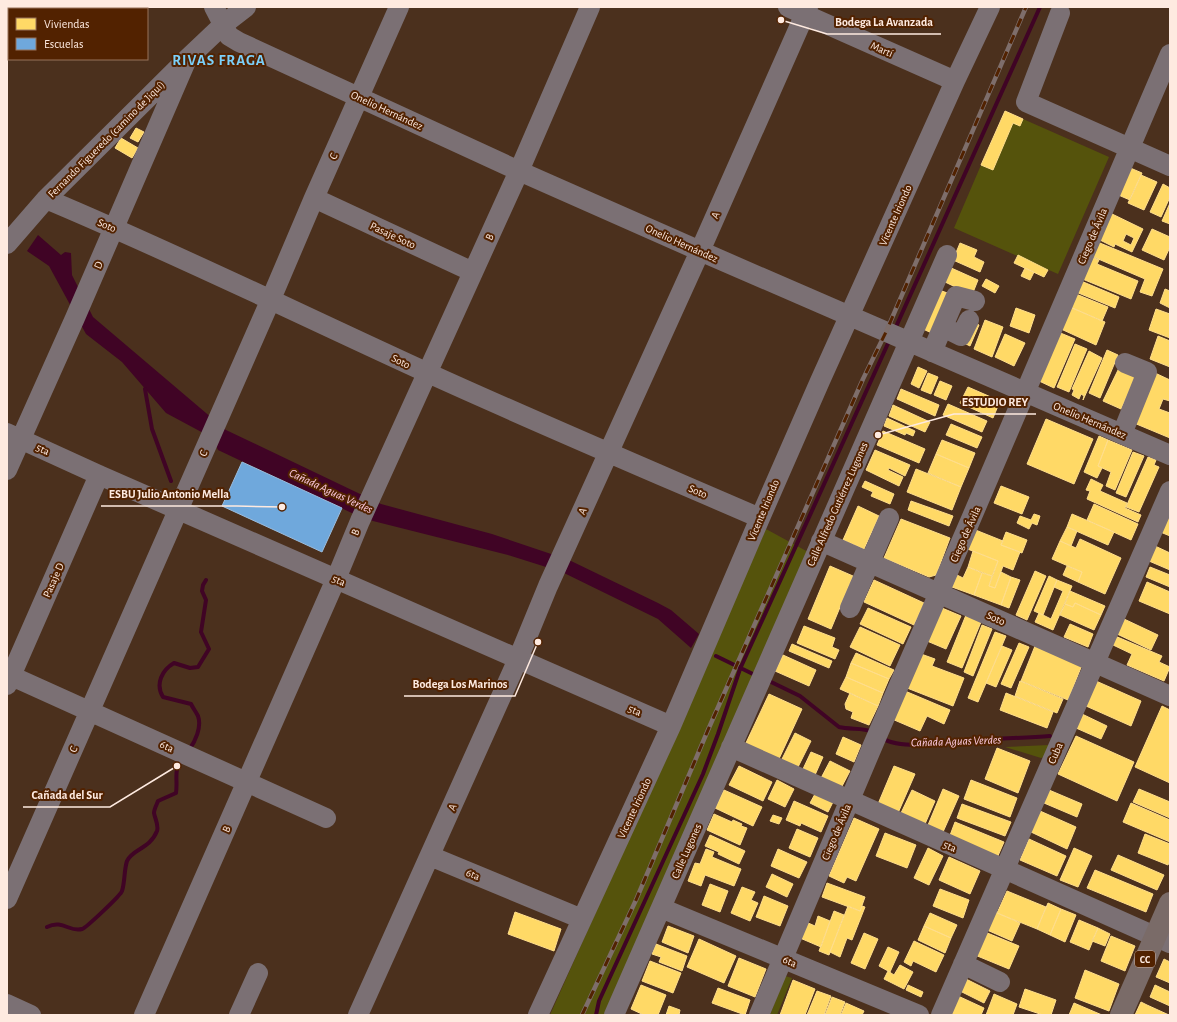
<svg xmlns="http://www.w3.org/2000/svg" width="1177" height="1022" font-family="'Alegreya Sans',sans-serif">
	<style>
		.green { fill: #55530c }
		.water { fill: #400425 }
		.homes { fill: #ffd966; stroke: #ffde8b; fill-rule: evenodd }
		.schools { fill: #6fa8dc; stroke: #9abcdd }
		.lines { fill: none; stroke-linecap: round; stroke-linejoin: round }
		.stream { stroke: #400425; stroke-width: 4 }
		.minor { stroke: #7b7074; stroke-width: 20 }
		.major { stroke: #7a6b68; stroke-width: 22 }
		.rail-casing { stroke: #7e6e6b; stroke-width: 4.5 }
		.rail { stroke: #522200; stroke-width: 3; stroke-dasharray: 9; stroke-linecap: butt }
		.labels { text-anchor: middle; stroke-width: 4; stroke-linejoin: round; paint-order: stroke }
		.shield { fill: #522200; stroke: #caae9d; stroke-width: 1 }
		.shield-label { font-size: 10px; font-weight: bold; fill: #feeae0 }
		.street-label { font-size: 11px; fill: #feeae0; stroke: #522200 }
		.water-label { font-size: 12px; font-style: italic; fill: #fecbe1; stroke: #522200 }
		.district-label { font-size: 15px; font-weight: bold; letter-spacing: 1px; fill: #7bd0f9; stroke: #522200 }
		.leader { fill: none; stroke: #feeae0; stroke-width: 1.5 }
		.callout-dot { fill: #feeae0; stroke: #522200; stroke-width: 1.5 }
		.callout-label { font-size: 12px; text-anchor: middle; font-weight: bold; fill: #feeae0; stroke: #522200; stroke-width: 4; stroke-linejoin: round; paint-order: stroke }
	</style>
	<rect width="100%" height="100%" fill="#4b301d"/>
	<!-- green -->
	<path class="green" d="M1023,119L1109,157L1058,274L954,228L981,165L993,170L1013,123Z
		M766,529L810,553L605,1015H550Z
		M1049,745L1044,757L1041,758L1005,747Z
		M785,976L792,978L777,1015H770Z"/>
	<!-- water -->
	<path class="water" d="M38,235L61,255L65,252L71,253L72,275L93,317L226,430L381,504L492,534L569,560L658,603L671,610L699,634L691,648L658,619L562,572L508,555L373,521L356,515L218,450L214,442L207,435L166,413L122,362L86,334L49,266L27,251Z"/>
	<!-- homes -->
	<path class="homes" d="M1005,111L1023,119L1020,126L1013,123L993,170L981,165Z
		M136,128L144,132L138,142L130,138Z
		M121,138L138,148L132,158L115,148Z
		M1128,167L1142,173L1130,200L1116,194Z
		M1141,175L1157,182L1144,210L1128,203Z
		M1163,184L1170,188V197L1161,217L1150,212Z
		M1170,203V224L1162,221Z
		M1110,213L1143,229L1132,252L1115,244L1114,247L1098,239ZM1126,234L1134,238L1131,245L1123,241Z
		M1152,229L1170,237V247L1164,260L1142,250Z
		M1095,241L1163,269L1152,296L1140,292L1145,279L1089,255Z
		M960,243L977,250L974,257L984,262L980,272L953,260Z
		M1018,255L1048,270L1044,277L1014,263Z
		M1089,256L1099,260L1097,264L1138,281L1131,299L1080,278Z
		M949,267L978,280L972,295L943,281Z
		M1025,268L1034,272L1030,280L1021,276Z
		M986,279L999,286L995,293L982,286Z
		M1081,281L1119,297L1115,308L1076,292Z
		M1165,289L1170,291V308L1160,303Z
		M939,290L953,295L936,335L923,329Z
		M1076,294L1108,307L1102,321L1070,307Z
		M1070,307L1105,322L1096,345L1061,329Z
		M1016,308L1035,315L1029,333L1010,326Z
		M1156,309L1170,314V338L1149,330Z
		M985,320L1003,327L992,357L974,349Z
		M971,321L979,325L970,346L962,342Z
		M1058,332L1075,339L1054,388L1037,380Z
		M1005,334L1025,343L1014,366L995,357Z
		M1158,336L1170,341V367L1150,359Z
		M1075,344L1087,349L1069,392L1057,387Z
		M1107,350L1118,355L1100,398L1089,393Z
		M1089,351L1102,358L1083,400L1084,396L1081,394L1079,399L1072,395L1074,390L1072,389Z
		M918,367L927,371L919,388L911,384Z
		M1119,368L1136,376L1121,409L1103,401Z
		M928,373L938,377L931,394L921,390Z
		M1155,373L1170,380V401L1163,399L1159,409L1170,413V438L1134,423Z
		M940,381L952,386L946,400L934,395Z
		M968,387L1000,401L993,418L960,403Z
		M901,389L939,405L935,416L897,399Z
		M948,404L987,421L982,432L943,415Z
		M893,405L930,422L925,432L889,416Z
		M887,418L915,431L913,436L906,433L905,435L884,426Z
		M1046,419L1093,439L1074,484L1027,464Z
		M951,424L982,437L977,448L946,435Z
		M883,431L925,449L919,463L877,445Z
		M1099,436L1108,440L1098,466L1102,468L1097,478L1084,472Z
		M942,440L975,453L969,468L936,454Z
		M1108,440L1132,450L1115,490L1106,486L1111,472L1098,466Z
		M875,450L910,465L905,476L889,468L888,470L903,477L899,486L866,470Z
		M1133,452L1144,456L1126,497L1116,493Z
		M936,454L969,468L961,487L928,473Z
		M1148,457L1156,460L1154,465L1159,467L1139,512L1126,507Z
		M916,469L961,487L952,510L907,492Z
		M1091,479L1103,485L1100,491L1127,503L1125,508L1141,515L1138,522L1087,499L1090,491L1086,490Z
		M865,481L894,494L890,504L871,496L873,492L862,487Z
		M1001,486L1029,497L1022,514L994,503Z
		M911,501L953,516L949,526L908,510Z
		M1094,504L1138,524L1131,540L1087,520Z
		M858,506L879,516L864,549L843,540Z
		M1170,511V536L1158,531Z
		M1034,514L1040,516L1037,525L1032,523L1029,529L1017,523L1020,516L1031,520Z
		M1072,514L1114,532L1108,545L1067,527Z
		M901,519L950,538L936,575L929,577L884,558Z
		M1067,527L1077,531L1071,546L1060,541Z
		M973,529L1003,541L1001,545L1020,552L1013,570L1003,566L995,588L989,586L998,561L965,548Z
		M1006,532L1027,540L1022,553L1001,545Z
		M1080,539L1121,558L1105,594L1078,582L1082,572L1052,559L1060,541L1076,548Z
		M1155,546L1170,553V570L1149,561Z
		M973,551L998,561L992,576L968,567Z
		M830,566L853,576L831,629L808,619Z
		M1067,566L1082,572L1078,582L1063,575Z
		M968,567L982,573L974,595L952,587L957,575L963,578Z
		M1150,567L1170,575V587L1146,577Z
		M1035,571L1046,576L1027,620L1016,615Z
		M1001,572L1011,577L1001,605L974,595L982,573L992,576L989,586L995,588Z
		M1049,576L1057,580L1043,615L1034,611Z
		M1011,577L1020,580L1009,608L1001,605Z
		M874,580L924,603L914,625L864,602Z
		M1057,580L1072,586L1053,630L1035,622L1039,613L1051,619L1063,591L1054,587Z
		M1147,582L1170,592V614L1139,601Z
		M1070,591L1105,606L1101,615L1075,603L1073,607L1065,604Z
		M1075,603L1101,615L1094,630L1060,615L1065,604L1073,607Z
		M868,608L911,627L903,644L860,624Z
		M942,608L961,616L946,649L927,641Z
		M966,615L981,622L962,668L947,662Z
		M1124,619L1158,635L1151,650L1117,634Z
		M1070,624L1093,634L1088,647L1064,637Z
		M982,625L992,629L973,676L964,672Z
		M804,626L835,638L832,647L839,650L835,659L797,643Z
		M860,627L900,645L890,666L850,647Z
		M995,632L1006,636L978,702L968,698Z
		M1115,636L1162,656L1159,662L1170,667L1164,681L1127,665L1132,654L1111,644Z
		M1019,643L1029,647L1011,688L1001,684Z
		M792,644L832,661L829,668L789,651Z
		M1002,646L1012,650L996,687L986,683Z
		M1035,646L1082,665L1068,700L1021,681Z
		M856,653L894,670L889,679L851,663Z
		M921,654L935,659L932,666L964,678L953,706L907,688Z
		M783,655L816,670L809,686L775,671Z
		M851,663L889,679L883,693L846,677Z
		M846,677L883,693L878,706L840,689Z
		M1020,681L1063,699L1057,713L1015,696Z
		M1096,681L1141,701L1131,726L1086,706Z
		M905,691L950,710L944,724L927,716L920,731L892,719Z
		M850,693L878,706L869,725L851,718L853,712L846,709L845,704Z
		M1006,693L1053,712L1047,728L1000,710Z
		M769,694L802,709L778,761L745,745Z
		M1162,706L1170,710V783L1135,767Z
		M1082,714L1107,726L1101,739L1076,728Z
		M795,733L811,741L796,771L780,763Z
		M1076,736L1134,762L1117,801L1058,774Z
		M843,737L861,745L854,762L836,754Z
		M997,748L1030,761L1018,793L985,779Z
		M811,752L823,757L815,775L803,769Z
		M830,761L850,771L840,790L820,780Z
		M739,766L772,782L763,801L729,785Z
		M894,766L915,774L898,813L878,804Z
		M777,780L794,789L785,807L768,799Z
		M971,780L1017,798L1010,817L964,799Z
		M943,789L959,796L943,832L928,825Z
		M1139,789L1170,802V818L1133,802Z
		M724,790L762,807L753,826L715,808Z
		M912,790L935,801L925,824L901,813Z
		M1049,790L1082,804L1077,817L1044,803Z
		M815,794L833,802L828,812L810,803Z
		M794,801L828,816L821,832L801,823L800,826L786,820Z
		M1131,803L1170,820V842L1123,822Z
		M962,804L1011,822L1005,836L957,818Z
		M1040,811L1076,827L1067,849L1031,832Z
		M714,814L732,822L733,820L742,824L741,826L747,828L740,845L707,830Z
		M773,815L782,818L779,824L770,821Z
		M854,818L879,829L856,881L847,877L844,883L829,876Z
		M955,822L1004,842L997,858L949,838Z
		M797,829L818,838L810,857L789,848Z
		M885,833L916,845L907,868L876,856Z
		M1145,834L1170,844V860L1168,865L1138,853Z
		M710,835L745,851L739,864L718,854L719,852L705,846Z
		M1029,839L1066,856L1057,876L1020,860Z
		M928,848L943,856L929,885L914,878Z
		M1074,848L1092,856L1078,887L1060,880Z
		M706,849L714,852L712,857L741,869L734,886L705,875L701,886L688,881L695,863L700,864Z
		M778,849L807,862L799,878L771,866Z
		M1118,855L1164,875L1157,890L1111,870Z
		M949,857L980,871L970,894L939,880Z
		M1095,870L1153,894L1146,912L1087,888Z
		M772,874L793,884L787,897L766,887Z
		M827,883L865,897L860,911L822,897Z
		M710,884L728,891L720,912L702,905Z
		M742,887L755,892L751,900L758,903L750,921L731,913Z
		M940,889L969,900L963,918L933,906Z
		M1007,891L1046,907L1037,929L997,913Z
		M764,896L788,906L780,926L756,917Z
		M1048,903L1061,909L1050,935L1037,929Z
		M848,906L860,911L862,906L865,907L852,940L847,938L840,957L830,952Z
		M1061,909L1076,915L1065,942L1050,935Z
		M834,911L844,915L829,955L819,951Z
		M515,912L561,929L554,951L508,934Z
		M995,912L1020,923L1012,941L987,930Z
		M930,913L957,925L951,938L924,926Z
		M818,916L830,921L821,947L800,938L806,922L815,926Z
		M1079,920L1098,928L1089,950L1070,942Z
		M668,926L694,936L688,953L662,942Z
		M924,926L951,938L945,953L918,940Z
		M1098,928L1110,934L1105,946L1092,941Z
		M985,932L1019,946L1009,969L975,955Z
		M864,933L878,939L865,969L851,963Z
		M1111,936L1135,946L1125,971L1101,961Z
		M699,939L736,956L724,983L687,967Z
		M914,941L944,955L936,972L913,961L911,966L904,962Z
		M656,944L687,956L682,971L659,962L661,957L652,954Z
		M888,947L899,952L890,972L879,966Z
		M739,958L766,969L755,997L728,986Z
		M1164,959L1170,962V983L1156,977Z
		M650,961L681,973L673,993L642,981Z
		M900,965L913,972L904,989L884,979L888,971L894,975Z
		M1085,970L1119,984L1109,1011L1075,998Z
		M966,979L990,991L984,1003L960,991Z
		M793,980L815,989L805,1015H780Z
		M641,985L666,995L658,1015H644L631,1009Z
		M908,985L923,992L921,997L906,990Z
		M1155,985L1170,992V1006L1150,997Z
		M718,988L750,1000L745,1015L712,1003Z
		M1025,989L1056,1000L1051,1015H1043L1019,1007Z
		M817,991L831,996L824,1015H807Z
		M994,994L1017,1004L1013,1015H986Z
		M958,996L984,1008L981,1015H954L950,1014Z
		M832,997L845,1002L840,1015H825Z
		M1141,1002L1147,1005L1169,1015H1135Z
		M846,1003L864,1011L862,1015H841Z
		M1074,1003L1102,1015H1069Z
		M669,1006L680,1010L679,1015H666Z"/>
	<!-- schools -->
	<path class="schools" d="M242,462L342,508L322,552L222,506Z"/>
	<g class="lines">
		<!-- stream -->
		<path class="stream" d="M895,329L1040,7
			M145,389L152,429L171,481
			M716,656L757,676
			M767,680L800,696L839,727C850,730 863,727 873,732
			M882,738C902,751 953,742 977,740C1001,738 1026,738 1050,736
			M189,750C195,742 202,727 198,716C196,712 193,708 191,704L163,697C155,684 162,670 174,663L190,668L198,667L209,649L201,632L206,600L202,591L203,585L206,580
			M47,927C63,919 70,933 82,929C86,928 121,895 122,891C125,882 124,870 127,861C132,849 150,849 157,831C159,825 155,819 154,813C154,809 157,804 158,801L176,793C178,779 173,771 182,759
			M596,1015L599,1001L703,774L718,734L740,669L890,339"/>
		<!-- minor -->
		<path class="minor" d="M214,7L229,36L239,42L519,171L700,251L1170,455
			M788,7L955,81
			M26,9L27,7
			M1060,13L1026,102L1170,166
			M7,49L9,45
			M314,198L473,272
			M46,199C175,253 301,315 428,373C538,423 649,470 760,518
			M7,244L46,199L187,59L224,24L246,7
			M943,327L961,336L969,320
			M932,352L956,296L975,301
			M7,433L99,475L671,726
			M1122,434L1147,372L1125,363
			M7,470L75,318L187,59
			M821,541L1170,696
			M850,608L889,518
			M7,674L326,818
			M7,685L99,475
			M731,747L1170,943
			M430,856L582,919
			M7,899L271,299L314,198L399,7
			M661,908L919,1015
			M963,964L1000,982
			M7,1004L31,1015
			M144,1015L336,579L360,521L519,171L590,7
			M239,1015L258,973
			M358,1015L518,659L548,586L700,251L808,7
			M538,1015L671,726L760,518L820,381L955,81L990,7
			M614,1015L947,255
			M759,1015L873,745L971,519L1170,54
			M941,1015L1170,491"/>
		<!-- major -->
		<path class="major" d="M1121,1015L1170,903"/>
		<defs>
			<path id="rail" d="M582,1015L636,900L708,730L863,379L886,332L1026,7"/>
		</defs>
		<!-- rail casing -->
		<use href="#rail" class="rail-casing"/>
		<!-- rail -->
		<use href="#rail" class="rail"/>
	</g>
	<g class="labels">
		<!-- shield labels -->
		<rect class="shield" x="1135" y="951" width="20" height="16" rx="3"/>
		<g class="shield-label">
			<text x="1145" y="963">CC</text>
		</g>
		<!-- street labels -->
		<g class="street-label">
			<text transform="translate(882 49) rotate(24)" y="4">Martí</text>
			<text transform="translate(387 110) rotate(25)" y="4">Onelio Hernández</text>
			<text transform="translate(106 139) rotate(-45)" y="4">Fernando Figueredo (camino de Jiquí)</text>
			<text transform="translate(333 156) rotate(-65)" y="4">C</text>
			<text transform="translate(715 215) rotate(-66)" y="4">A</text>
			<text transform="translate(895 215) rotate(-66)" y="4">Vicente Iriondo</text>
			<text transform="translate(107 225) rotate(23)" y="4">Soto</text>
			<text transform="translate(393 235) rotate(25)" y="4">Pasaje Soto</text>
			<text transform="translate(1092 236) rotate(-67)" y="4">Ciego de Ávila</text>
			<text transform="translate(489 237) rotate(-65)" y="4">B</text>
			<text transform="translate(682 243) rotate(24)" y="4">Onelio Hernández</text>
			<text transform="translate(98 265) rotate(-67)" y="4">D</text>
			<text transform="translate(401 361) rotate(25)" y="4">Soto</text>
			<text transform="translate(1090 420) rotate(23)" y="4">Onelio Hernández</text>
			<text transform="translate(43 449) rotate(25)" y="4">5ta</text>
			<text transform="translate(203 453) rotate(-66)" y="4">C</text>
			<text transform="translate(698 491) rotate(23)" y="4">Soto</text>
			<text transform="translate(837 504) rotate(-66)" y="4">Calle Alfredo Gutiérrez Lugones</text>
			<text transform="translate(763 510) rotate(-67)" y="4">Vicente Iriondo</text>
			<text transform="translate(582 511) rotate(-65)" y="4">A</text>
			<text transform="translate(355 532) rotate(-68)" y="4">B</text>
			<text transform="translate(965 534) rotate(-66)" y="4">Ciego de Ávila</text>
			<text transform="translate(53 580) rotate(-66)" y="4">Pasaje D</text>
			<text transform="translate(339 580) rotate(24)" y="4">5ta</text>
			<text transform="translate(996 618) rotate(24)" y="4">Soto</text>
			<text transform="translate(635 710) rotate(24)" y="4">5ta</text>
			<text transform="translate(167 746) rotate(24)" y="4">6ta</text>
			<text transform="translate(73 749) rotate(-66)" y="4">C</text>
			<text transform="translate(1055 753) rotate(-66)" y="4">Cuba</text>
			<text transform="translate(452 807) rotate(-66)" y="4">A</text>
			<text transform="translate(634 808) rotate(-65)" y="4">Vicente Iriondo</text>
			<text transform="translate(226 829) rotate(-66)" y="4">B</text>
			<text transform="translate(836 832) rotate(-67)" y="4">Ciego de Ávila</text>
			<text transform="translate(950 846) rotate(24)" y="4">5ta</text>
			<text transform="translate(686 851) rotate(-66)" y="4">Calle Lugones</text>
			<text transform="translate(473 874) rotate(22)" y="4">6ta</text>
			<text transform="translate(790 961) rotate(23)" y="4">6ta</text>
		</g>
		<!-- water labels -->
		<g class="water-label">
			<text transform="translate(331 491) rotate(25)" y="4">Cañada Aguas Verdes</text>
			<text transform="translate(956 741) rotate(-2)" y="4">Cañada Aguas Verdes</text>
		</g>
		<!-- district labels -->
		<g class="district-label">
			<text x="219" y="65">RIVAS FRAGA</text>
		</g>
	</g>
	<!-- callouts -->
	<path class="leader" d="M781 20L827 34H941M878 435L954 414H1036M282 507L237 506H101M538 642L515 696H404M177 766L110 807H23"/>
	<g class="callout-dot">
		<circle cx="781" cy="20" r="4"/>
		<circle cx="878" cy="435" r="4"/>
		<circle cx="282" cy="507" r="4"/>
		<circle cx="538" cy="642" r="4"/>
		<circle cx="177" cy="766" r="4"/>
	</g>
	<g class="callout-label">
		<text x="884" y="26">Bodega La Avanzada</text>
		<text x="995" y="406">ESTUDIO REY</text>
		<text x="169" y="498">ESBU Julio Antonio Mella</text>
		<text x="460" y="688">Bodega Los Marinos</text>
		<text x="67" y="799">Cañada del Sur</text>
	</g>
	<!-- border -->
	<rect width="1177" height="1022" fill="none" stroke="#feeae0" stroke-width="16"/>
	<!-- legend -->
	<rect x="8" y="8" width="140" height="52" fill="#522200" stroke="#97725a"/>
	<rect x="16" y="18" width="20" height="12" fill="#ffd966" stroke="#97725a"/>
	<text x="44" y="28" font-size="12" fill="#feeae0">Viviendas</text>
	<rect x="16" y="38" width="20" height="12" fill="#6fa8dc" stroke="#97725a"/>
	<text x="44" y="48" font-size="12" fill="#feeae0">Escuelas</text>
</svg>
